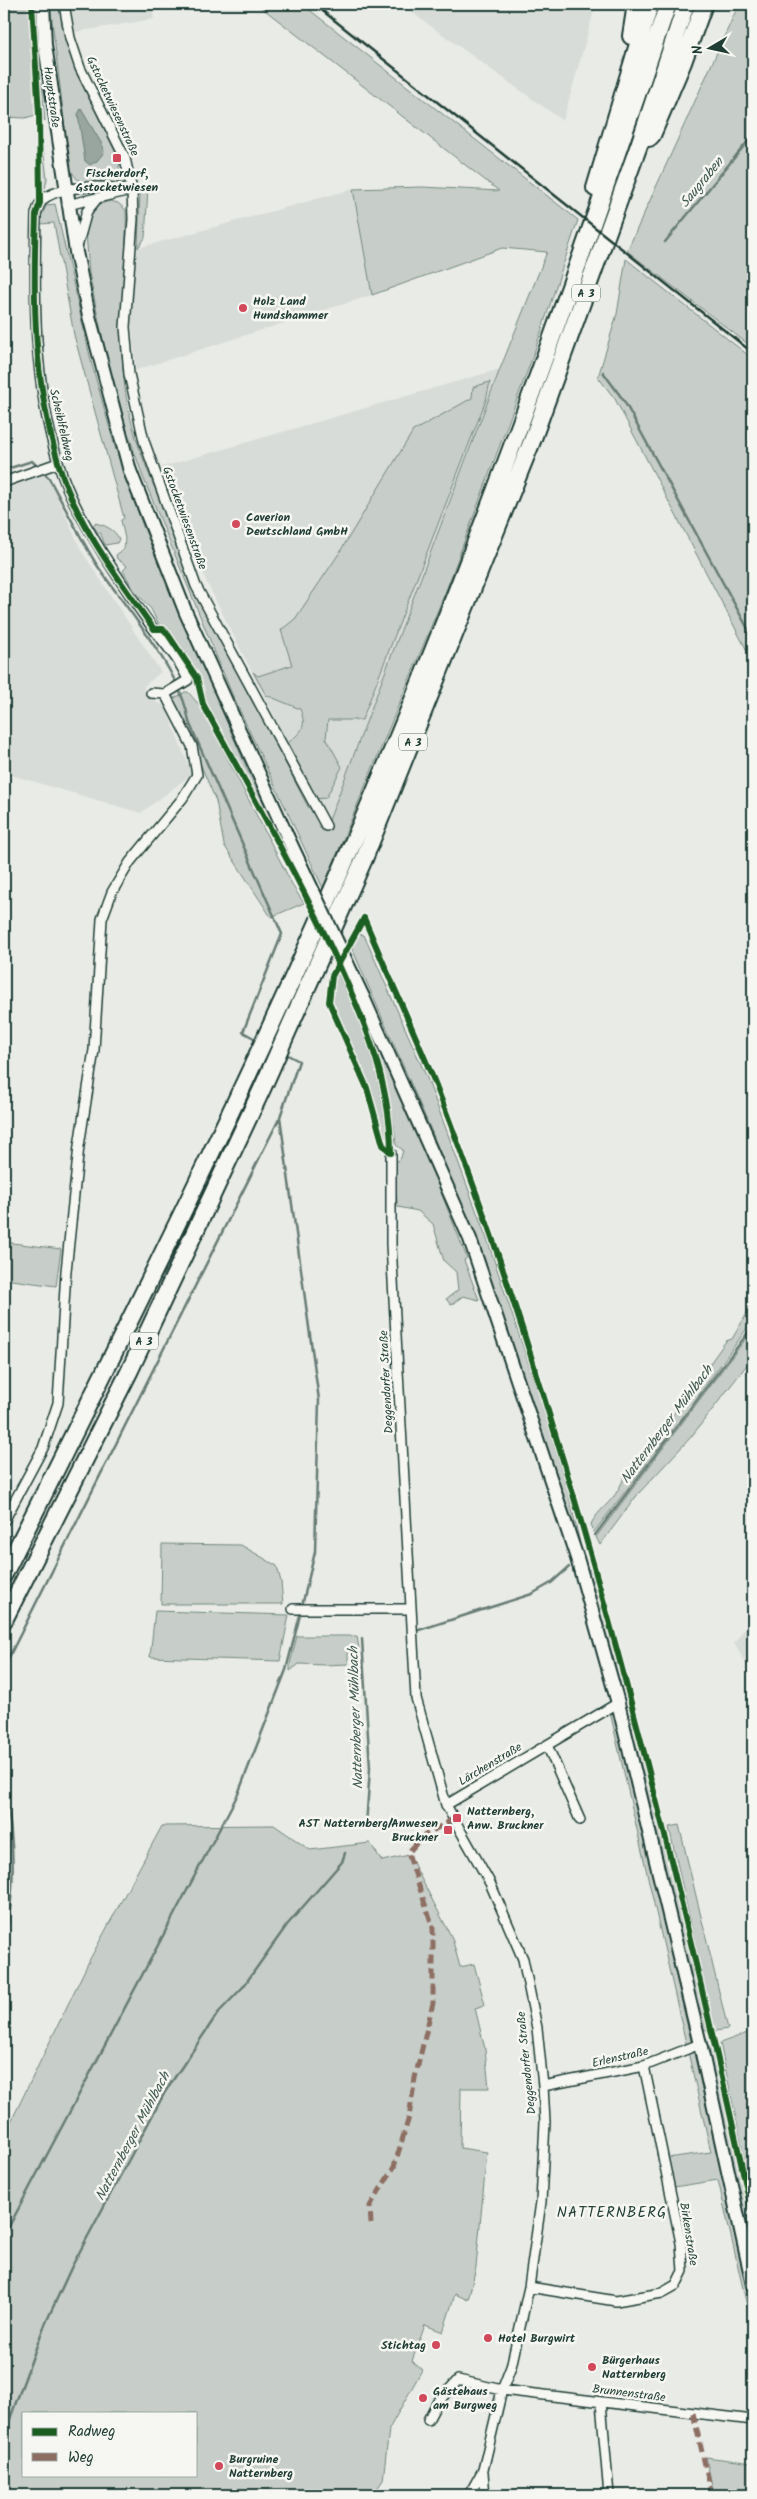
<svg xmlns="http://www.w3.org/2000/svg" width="757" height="2499" font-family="Kalam,sans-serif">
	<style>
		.built { fill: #d8dcd8 }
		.green { fill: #c7cec9; stroke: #73867e; fill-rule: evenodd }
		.water { fill: #99a6a0; stroke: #687c75 }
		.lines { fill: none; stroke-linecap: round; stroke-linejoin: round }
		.stream { stroke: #687c75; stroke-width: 2.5 }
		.street-casing { stroke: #1f3d34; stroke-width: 12 }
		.secondary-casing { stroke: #1f3d34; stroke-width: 16 }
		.highway-casing { stroke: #1f3d34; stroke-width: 20 }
		.street { stroke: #f6f6f2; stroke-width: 9 }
		.secondary { stroke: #f6f6f2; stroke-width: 12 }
		.highway { stroke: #f6f6f2; stroke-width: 16 }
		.rail { stroke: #1f3d34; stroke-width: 2.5 }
		.secondary-bridge-casing { stroke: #1f3d34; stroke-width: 16; stroke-linecap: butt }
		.secondary-bridge { stroke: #f6f6f2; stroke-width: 12 }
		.quiet { stroke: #8d6e63; stroke-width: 5; stroke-dasharray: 10 5; stroke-linecap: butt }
		.cycleway-casing { stroke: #f6f6f2; stroke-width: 9 }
		.cycleway { stroke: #1b5e20; stroke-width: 6 }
		.poi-dot { fill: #d1495b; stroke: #f6f6f2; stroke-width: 2 }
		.labels { text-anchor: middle; stroke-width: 5; stroke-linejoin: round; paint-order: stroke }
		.shield { fill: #f6f6f2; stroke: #60746d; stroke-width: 1 }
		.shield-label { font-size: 11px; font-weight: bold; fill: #1f3d34 }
		.street-label { font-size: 12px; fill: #1f3d34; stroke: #f6f6f2 }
		.poi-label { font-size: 12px; font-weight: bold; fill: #1f3d34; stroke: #f6f6f2; text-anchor: start }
		.water-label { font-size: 14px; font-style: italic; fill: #445c54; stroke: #f6f6f2 }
		.quarter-label { font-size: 15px; letter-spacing: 1px; fill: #1f3d34; stroke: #f6f6f2 }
	</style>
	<rect width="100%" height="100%" fill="#e9ebe7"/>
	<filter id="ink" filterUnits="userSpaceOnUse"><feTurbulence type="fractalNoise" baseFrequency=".02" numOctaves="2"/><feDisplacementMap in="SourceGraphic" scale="10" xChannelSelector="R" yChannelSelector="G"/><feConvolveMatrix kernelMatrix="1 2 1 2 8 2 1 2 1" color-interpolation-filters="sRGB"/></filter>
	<g filter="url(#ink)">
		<!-- built -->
		<path class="built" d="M70,4H152L154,19L75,32Z
			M400,4H596L563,121Z
			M353,189L372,295L136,370L130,309L138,248Z
			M500,369L328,823L207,583L162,467Z
			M43,465L81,550L161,672L143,687L154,701L165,706L192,774L141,813L4,773V477Z
			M753,1617V1676L734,1643Z"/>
		<!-- green -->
		<path class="green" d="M4,4H29L36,115L25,118L4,117Z
			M33,4H36L45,121L43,119Z
			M50,4H59L65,38L77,74L119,159C121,177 113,181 97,182C90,182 83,183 77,179C75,177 72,172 70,169Z
			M257,4H302L578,220L534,353L447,588L323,888L232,694L143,477L113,389L89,273L86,232L88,218L100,204L110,201L118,203L126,210C128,281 113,349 131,420C139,453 154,485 166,516C207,616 259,711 308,807L328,823L500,369L547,252L502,248L372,295L353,189L422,187L499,191Z
			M739,4H753V348L627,251Z
			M43,147L47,179L45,188H42Z
			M140,188H148L145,238L138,248Z
			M55,204L92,365L115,447L143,526L247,769L279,834L276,833L205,703L200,678L170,632L159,625L151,609L134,590L123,571L127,566L117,559L116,555L124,549L125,539L121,520L124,518L74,335L54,223L40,224L42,214L47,205Z
			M626,259L753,359V662L615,399L598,377L617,314Z
			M490,382L486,400L362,720H328L326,738L342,767L326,798L314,799L286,745C301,731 308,729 300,709L266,695L253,672L258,676L292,665L281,630L295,619L338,555L413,431L472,398L473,387Z
			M95,523C104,525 115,529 119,539L117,543L105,545L100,532L98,533L93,525Z
			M185,692H188L201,707L294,888L304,903L271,917L224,845L216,801L173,699Z
			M358,934L364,935L427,1078L488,1242L540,1398L568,1492L580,1543H578L488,1274L431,1130L351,946Z
			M338,974C364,1027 384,1086 387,1144H385L373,1098L331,1003L335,975Z
			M364,1018L429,1162L467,1258L464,1260L479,1300L463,1296L451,1305L446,1299L458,1290L456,1272L444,1261L433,1224L418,1211L398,1207L397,1204L395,1163L401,1158L403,1150L396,1145C393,1101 380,1060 364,1018Z
			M4,1242L61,1249L56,1286L4,1279Z
			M753,1309V1320L688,1410L594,1532L591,1524C598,1510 611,1503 618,1490C624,1480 624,1471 636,1466L726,1341L732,1339L749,1310Z
			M753,1329V1357L691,1437L638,1494L600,1545L596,1537Z
			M162,1544L241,1545L277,1566L281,1582L283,1604H161Z
			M591,1568L626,1689L621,1692L587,1572Z
			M155,1611L289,1615L280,1661L150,1657Z
			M297,1636H357L359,1649L348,1653V1664L325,1665L299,1664L290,1671V1664Z
			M627,1707L632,1708L670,1861L707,2031L700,2025L625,1709Z
			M610,1712L616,1716L753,2309V2332L718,2180L674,2187L667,2158L711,2152Z
			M274,1825L310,1850L370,1843L382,1861L409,1855L452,1938L460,1967L474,1964L485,2005L475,2008L485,2049L489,2088H461L460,2148L487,2152L476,2267L468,2300L455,2294L443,2332L425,2325L412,2361L422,2370L389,2429L383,2480L373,2495H4V2136L90,1959L162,1826ZM24,2413H196V2475H24Z
			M679,1825L728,2029L715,2031L669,1827Z
			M753,2031V2199L720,2043Z
			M710,2047H713L753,2233V2262L707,2055Z
			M706,2457L753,2463V2495H714Z"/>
		<!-- water -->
		<path class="water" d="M81,109L103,146L104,152L97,161L90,165L85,161L78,114Z"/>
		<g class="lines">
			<!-- stream -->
			<path class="stream" d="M665,242L753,135
				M603,372L624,401L753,638
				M4,470L32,461L38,467
				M41,470L49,478C64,506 79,535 95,562C124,607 181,669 189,722L282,934L243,1032L259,1041
				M284,1053L299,1061L280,1117L319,1400L315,1552L302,1606
				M595,1535L753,1326
				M419,1630L532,1594L551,1583L569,1567
				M362,1639L370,1768L366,1826
				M4,1667L279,1119
				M4,1786C13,1830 16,1871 9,1916C8,1926 7,1937 4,1947
				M4,2236L238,1794L286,1670L301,1611
				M4,2435L43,2329L72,2266L165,2092L218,2013L243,1987L287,1925L342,1862L345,1853"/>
			<defs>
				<path id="street" d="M64,4L70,38L80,68L125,158L132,190L133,219L125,327L129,374L144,441L196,586L326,826
					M132,190C107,186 69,184 46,197C40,201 38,207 36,214C34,298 33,380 58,462C67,494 86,526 103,554C119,579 135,603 152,627C165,644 180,660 188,680L165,694L151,693
					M67,205L127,191
					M77,247L87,211L96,200
					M4,482L58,463
					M391,1153V1244L416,1698L446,1805L490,1883L523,1959L537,2028L543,2086L545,2122L541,2202L529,2287L511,2367L502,2390L483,2470L469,2495
					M4,1521L43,1448L58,1403L66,1271L79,1146L94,1050L102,919L112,892L130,862L182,799L197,775L192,746L165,694
					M293,1609H410
					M547,1745L580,1820
					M446,1805L618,1703
					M543,2086L644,2066L700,2044
					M529,2287L616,2301L662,2293L676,2285L683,2271L681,2243L644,2066
					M601,2402L609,2495
					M428,2420L437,2403L458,2380L502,2390L753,2420
					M483,2473L485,2495"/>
				<path id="secondary" d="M43,4L45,45L76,252L89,316L130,471L186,613L287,836
					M363,997L470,1239L577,1558L618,1703L700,2044L753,2285"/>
				<path id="highway" d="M631,36L636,4
					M649,138L652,135L683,62L704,4
					M595,188L650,4
					M4,1574C125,1331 247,1088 355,838C473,566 573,285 668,4
					M4,1620L129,1372L262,1089L364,859L532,441L639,145L686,4"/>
			</defs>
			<!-- street casing -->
			<use href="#street" class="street-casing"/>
			<!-- secondary casing -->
			<use href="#secondary" class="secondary-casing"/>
			<!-- highway casing -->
			<use href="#highway" class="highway-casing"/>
			<!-- street -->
			<use href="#street" class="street"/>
			<!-- secondary -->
			<use href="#secondary" class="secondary"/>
			<!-- highway -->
			<use href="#highway" class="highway"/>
			<!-- rail -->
			<path class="rail" d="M314,4L753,353"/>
			<defs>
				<path id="secondary-bridge" d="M287,836L363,997"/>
			</defs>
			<!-- secondary-bridge casing -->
			<use href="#secondary-bridge" class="secondary-bridge-casing"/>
			<!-- secondary-bridge -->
			<use href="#secondary-bridge" class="secondary-bridge"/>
			<!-- quiet -->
			<path class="quiet" d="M371,2224L370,2206L394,2167L409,2117L415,2078L433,2003V1928L408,1853L422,1837L453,1819
				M693,2413L712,2495"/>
			<defs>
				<path id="cycleway" d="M32,4L39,114L40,203L36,214C33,301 33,377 58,462C74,520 119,580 154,629H163L167,633L197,678L203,704C245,782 289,859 327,939C359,1007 391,1077 391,1153
					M364,918C388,975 414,1031 437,1088C458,1143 479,1199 498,1255C604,1570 683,1894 753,2218
					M364,918L332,976L329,1002L367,1088L383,1145L391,1153"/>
			</defs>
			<!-- cycleway casing -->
			<use href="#cycleway" class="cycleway-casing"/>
			<!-- cycleway -->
			<use href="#cycleway" class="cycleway"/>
		</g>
	</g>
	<!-- markers -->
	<g class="poi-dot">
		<rect x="112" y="153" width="10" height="10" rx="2.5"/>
		<circle cx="243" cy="308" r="5"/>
		<circle cx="236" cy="524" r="5"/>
		<rect x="452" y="1813" width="10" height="10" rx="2.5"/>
		<rect x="443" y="1825" width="10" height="10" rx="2.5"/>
		<circle cx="488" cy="2338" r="5"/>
		<circle cx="436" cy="2345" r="5"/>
		<circle cx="592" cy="2367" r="5"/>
		<circle cx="423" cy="2398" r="5"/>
		<circle cx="219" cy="2466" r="5"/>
	</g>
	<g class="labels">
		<!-- shield labels -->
		<g class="shield">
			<rect x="572" y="284.5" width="28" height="17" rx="4"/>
			<rect x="399" y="733.5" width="28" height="17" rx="4"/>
			<rect x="130" y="1332.5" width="28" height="17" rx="4"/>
		</g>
		<g class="shield-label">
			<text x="586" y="297">A 3</text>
			<text x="413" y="746">A 3</text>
			<text x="144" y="1345">A 3</text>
		</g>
		<!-- street labels -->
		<g class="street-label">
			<text transform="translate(52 97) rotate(82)" y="4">Hauptstraße</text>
			<text transform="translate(113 106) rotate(65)" y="4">Gstocketwiesenstraße</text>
			<text transform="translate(62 425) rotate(77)" y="4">Scheiblfeldweg</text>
			<text transform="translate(185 518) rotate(70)" y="4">Gstocketwiesenstraße</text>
			<text transform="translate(386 1382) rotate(-93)" y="4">Deggendorfer Straße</text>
			<text transform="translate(490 1764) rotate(-31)" y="4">Lärchenstraße</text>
			<text transform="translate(620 2057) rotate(-13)" y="4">Erlenstraße</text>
			<text transform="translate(526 2063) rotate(-96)" y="4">Deggendorfer Straße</text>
			<text transform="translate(689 2234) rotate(81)" y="4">Birkenstraße</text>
			<text transform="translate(629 2393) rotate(7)" y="4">Brunnenstraße</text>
		</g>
		<!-- poi labels -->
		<g class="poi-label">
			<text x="117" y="177" text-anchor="middle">Fischerdorf,<tspan x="117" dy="14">Gstocketwiesen</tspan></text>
			<text x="253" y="305">Holz Land<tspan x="253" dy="14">Hundshammer</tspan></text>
			<text x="246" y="521">Caverion<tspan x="246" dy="14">Deutschland GmbH</tspan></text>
			<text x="467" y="1815">Natternberg,<tspan x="467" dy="14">Anw. Bruckner</tspan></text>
			<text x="438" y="1827" text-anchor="end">AST Natternberg/Anwesen<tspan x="438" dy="14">Bruckner</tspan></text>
			<text x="498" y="2342">Hotel Burgwirt</text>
			<text x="426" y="2349" text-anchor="end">Stichtag</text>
			<text x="602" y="2364">Bürgerhaus<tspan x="602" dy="14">Natternberg</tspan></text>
			<text x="433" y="2395">Gästehaus<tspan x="433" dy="14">am Burgweg</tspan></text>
			<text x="229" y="2463">Burgruine<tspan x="229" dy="14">Natternberg</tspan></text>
		</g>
		<!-- water labels -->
		<g class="water-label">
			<text transform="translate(701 182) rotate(-51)" y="5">Saugraben</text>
			<text transform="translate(666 1424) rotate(-53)" y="5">Natternberger Mühlbach</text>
			<text transform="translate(355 1718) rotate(-92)" y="5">Natternberger Mühlbach</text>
			<text transform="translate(132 2136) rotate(-62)" y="5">Natternberger Mühlbach</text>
		</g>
		<!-- quarter labels -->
		<g class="quarter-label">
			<text x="612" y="2217">NATTERNBERG</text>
		</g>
	</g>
	<!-- margin -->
	<rect width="757" height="2499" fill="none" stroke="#f6f6f2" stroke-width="20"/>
	<rect x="10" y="10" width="737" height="2479" fill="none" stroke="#1f3d34" stroke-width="2" filter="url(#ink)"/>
	<!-- legend -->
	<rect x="22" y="2412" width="175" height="65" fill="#f6f6f2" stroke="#a0aca6"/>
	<rect x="32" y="2428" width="25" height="8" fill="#1b5e20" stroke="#a0aca6"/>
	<text x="68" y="2436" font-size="15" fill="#1f3d34">Radweg</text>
	<rect x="32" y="2453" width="25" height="8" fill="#8d6e63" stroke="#a0aca6"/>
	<text x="68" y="2462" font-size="15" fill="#1f3d34">Weg</text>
	<!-- north arrow -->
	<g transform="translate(710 48) rotate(261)" stroke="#f6f6f2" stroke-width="4" paint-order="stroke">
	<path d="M0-4L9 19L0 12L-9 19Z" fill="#1f3d34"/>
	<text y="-8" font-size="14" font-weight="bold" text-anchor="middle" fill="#1f3d34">N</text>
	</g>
</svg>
